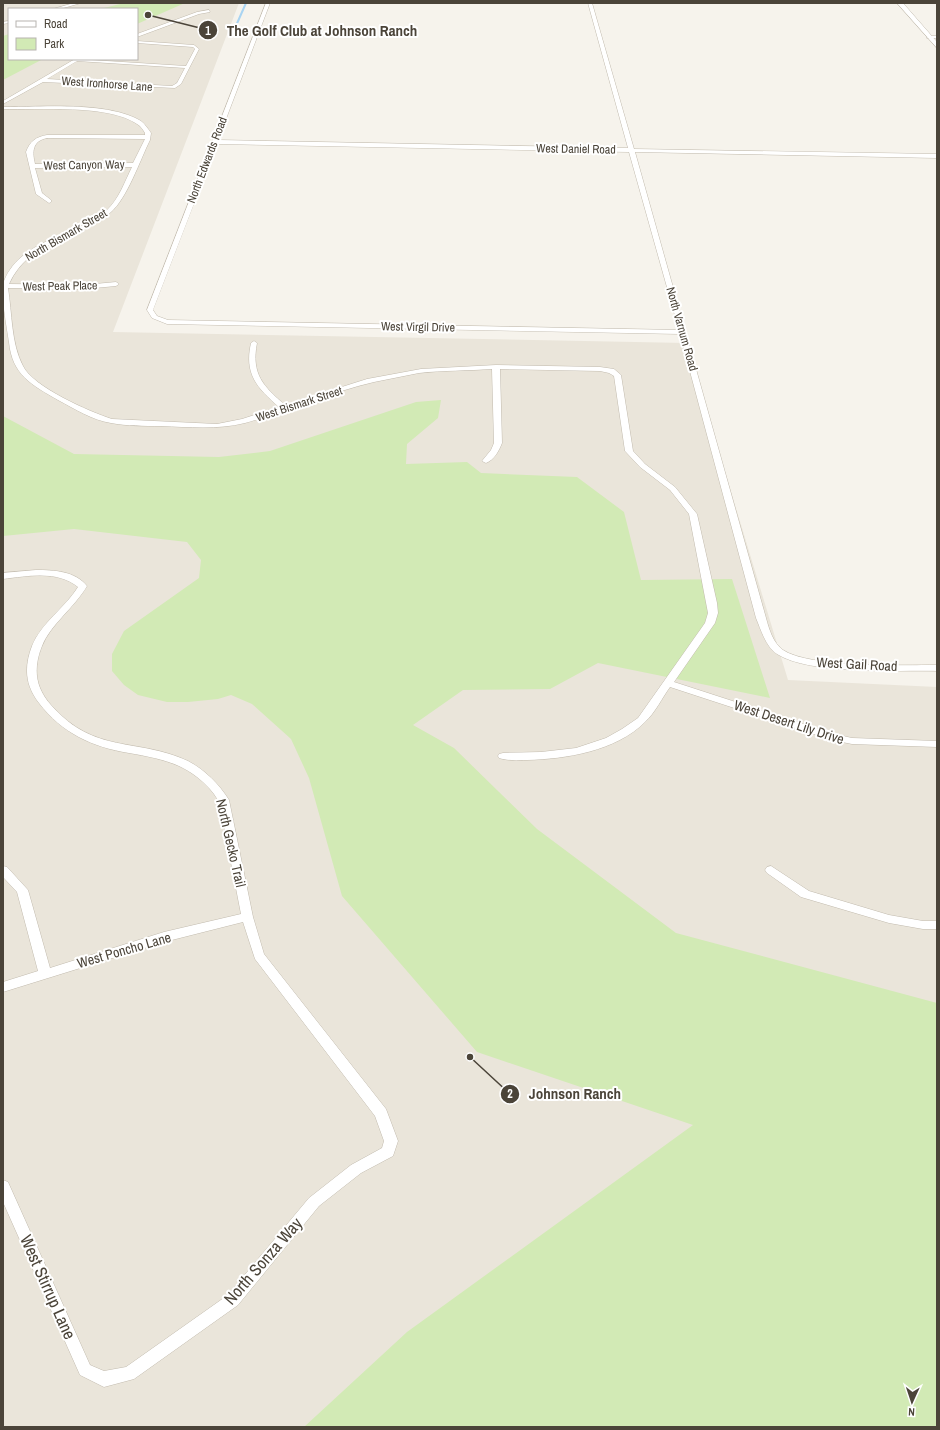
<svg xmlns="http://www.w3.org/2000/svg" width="940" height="1430" font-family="'Archivo Narrow',sans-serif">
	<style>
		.residential { fill: #eae5da; fill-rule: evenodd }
		.green { fill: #d2eab5 }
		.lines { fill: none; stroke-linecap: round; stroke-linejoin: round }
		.stream { stroke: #a9d4f2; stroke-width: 2 }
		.minor-casing { stroke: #c2bbae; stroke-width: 1 }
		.tertiary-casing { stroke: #c2bbae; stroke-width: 1 }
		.minor { fill: #fff; fill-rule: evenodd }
		.tertiary { fill: #fff; fill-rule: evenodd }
		.labels { text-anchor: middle; stroke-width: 4; stroke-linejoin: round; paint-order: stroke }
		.far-street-label { font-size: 12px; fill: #4b4439; stroke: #fff }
		.street-label { font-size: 14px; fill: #4b4439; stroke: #fff }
		.near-street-label { font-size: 17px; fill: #4b4439; stroke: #fff }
		.leader { fill: none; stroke: #4b4439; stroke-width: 1.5 }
		.callout-dot { fill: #4b4439; stroke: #fff; stroke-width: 1.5 }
		.mark-label { font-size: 12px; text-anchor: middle; font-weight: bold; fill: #fff }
		.callout-label { font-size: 15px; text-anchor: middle; font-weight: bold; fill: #4b4439; stroke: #fff; stroke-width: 4; stroke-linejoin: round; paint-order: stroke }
	</style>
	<rect width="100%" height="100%" fill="#f6f3ec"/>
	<!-- residential -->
	<path class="residential" d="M3,3H239L113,332L686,343L788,680L937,687V1427H3ZM9,9H137V59H9Z"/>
	<!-- green -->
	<path class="green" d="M124,3H185L137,24V9H100Z
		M9,34V59H43L3,80V36Z
		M441,400L438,418L407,444L406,464L467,462L481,473L577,477L624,512L641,580L732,579L770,698L598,663L550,689L463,690L413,725L454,748L537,829L676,933L937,1003V1427H304L407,1332L693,1125L477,1052L342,896L309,778L291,739L252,704L231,695L218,699L188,702H167L138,695L124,685L112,671V654L124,631L199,578L201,560L187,542L74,529L3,536V416L74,454L219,457L270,451L416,402Z"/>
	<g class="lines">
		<!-- stream -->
		<path class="stream" d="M235,28L246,3"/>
		<defs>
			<path id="minor" d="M74,3H81L60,9H53Z
				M266,3H270L218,140L628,148L588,3H592L634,149L937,154V158L635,152L766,618C769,629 773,643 783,650C810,668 902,665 937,665V671C897,670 810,675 777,654C766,647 761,630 756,618L680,334L167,324L152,318L147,310ZM217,144L629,152L679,330L168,320L157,316L153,310Z
				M209,10L210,12L199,14L137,37V34L197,12Z
				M9,21V23L3,24V22Z
				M929,36H937V38H927Z
				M137,41L194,45L199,49L181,84L175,88L43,82L3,104V101L75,59L186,66L195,49L193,47L137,43ZM77,61L185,68L177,83L172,86L47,79Z
				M3,107C41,107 108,101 141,121C145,124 148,129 151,133L150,140C140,160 127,199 110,213C78,241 30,238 9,284L84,285L116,282L119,284L116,286L84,289L8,288C12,313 11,343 23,366C33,387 90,412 112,419L217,424L242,419L279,407C257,388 244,374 251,343L254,341L257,343C251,374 263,386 285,405L367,379L421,369L496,365L600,367L614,369L621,375L633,451L645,464L675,487L697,514L717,603L718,613L715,623L674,682L834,734L852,738L937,741V747L852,744L832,740L670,687C662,698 655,713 645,722C616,751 566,759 527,760C518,760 508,761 499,758L498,756L499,754L503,753L541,752L576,748L606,738L622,729L638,718L705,623L708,613L689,514L670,490L640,467L625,451L614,376L609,373L600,371L500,369L502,443C499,451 494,460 486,463L482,461L491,450L494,443L492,369C468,371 443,370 419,373C404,376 389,379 374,382C331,392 288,411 245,423C217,430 189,427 161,426C144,426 127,426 111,423C92,420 75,409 58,400C32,385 12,375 9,342C7,328 0,293 4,281C21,238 77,237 107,210C119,199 125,181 132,167L35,168L42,193L51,200V202L49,203L36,194L26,152C30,141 36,137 47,135H145V133C143,130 141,126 137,124C109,104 38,110 3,109ZM47,138H51L145,139L133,163L35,164C32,152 32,141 47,138Z
				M36,570C54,570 75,571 87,586C75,607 50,625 42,646C33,668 35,687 51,705C95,755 136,737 188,761C205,770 219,784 229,800L253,917L264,954L386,1109L398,1141L393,1156L361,1173L319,1206L238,1305L134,1379L104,1387L80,1375L3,1202V1180L8,1182L90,1365L104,1371L126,1367L228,1295L309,1198L351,1165L382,1148L384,1141L375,1116L255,959L243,922L164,942L3,992V982L38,971L17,892L3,877V866L7,867L28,890L50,968L164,932L241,914C236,888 231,863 226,837C223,823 223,805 214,794C205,782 192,772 179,766C163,759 146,756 129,753C92,747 62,733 39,703C25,685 24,667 32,646C41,623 65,608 78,587C57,570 28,576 3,579V573Z
				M771,866L809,891L889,915L923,921H937V929H923L889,923L801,897L767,873L765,870L767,867Z"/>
			<path id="tertiary" d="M897,3H903L937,42V48Z"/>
		</defs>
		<!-- minor casing -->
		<use href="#minor" class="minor-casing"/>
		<!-- tertiary casing -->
		<use href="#tertiary" class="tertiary-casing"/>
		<!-- minor -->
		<use href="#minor" class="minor"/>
		<!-- tertiary -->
		<use href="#tertiary" class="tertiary"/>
	</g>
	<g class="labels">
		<!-- far-street labels -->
		<g class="far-street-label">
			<text transform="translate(107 84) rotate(4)" y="4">West Ironhorse Lane</text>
			<text transform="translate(576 149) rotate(1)" y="4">West Daniel Road</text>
			<text transform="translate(207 160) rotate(-69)" y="4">North Edwards Road</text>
			<text transform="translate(84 165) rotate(-1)" y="4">West Canyon Way</text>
			<text transform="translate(66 235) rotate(-30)" y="4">North Bismark Street</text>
			<text transform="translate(60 286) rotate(-1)" y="4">West Peak Place</text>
			<text transform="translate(418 327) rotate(1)" y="4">West Virgil Drive</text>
			<text transform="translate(682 329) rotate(74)" y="4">North Varnum Road</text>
			<text transform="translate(299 404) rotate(-18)" y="4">West Bismark Street</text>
		</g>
		<!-- street labels -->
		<g class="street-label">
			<text transform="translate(857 664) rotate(3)" y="5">West Gail Road</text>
			<text transform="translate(789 722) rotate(18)" y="5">West Desert Lily Drive</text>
			<text transform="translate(231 843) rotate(77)" y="5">North Gecko Trail</text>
			<text transform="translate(124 950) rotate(-16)" y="5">West Poncho Lane</text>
		</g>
		<!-- near-street labels -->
		<g class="near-street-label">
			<text transform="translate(263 1261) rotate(-49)" y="6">North Sonza Way</text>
			<text transform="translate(48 1287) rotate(66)" y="6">West Stirrup Lane</text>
		</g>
	</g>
	<!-- callouts -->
	<path class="leader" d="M148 15L208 30M470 1057L510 1094"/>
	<g class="callout-dot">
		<circle cx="148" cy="15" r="4"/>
		<circle cx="470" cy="1057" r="4"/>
		<circle cx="208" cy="30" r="10"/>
		<circle cx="510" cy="1094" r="10"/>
	</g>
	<g class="mark-label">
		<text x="208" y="35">1</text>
		<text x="510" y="1098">2</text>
	</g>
	<g class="callout-label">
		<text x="322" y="36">The Golf Club at Johnson Ranch</text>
		<text x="575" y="1099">Johnson Ranch</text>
	</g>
	<!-- border -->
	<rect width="940" height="1430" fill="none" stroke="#4b4439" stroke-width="8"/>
	<!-- legend -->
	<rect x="8" y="8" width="130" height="52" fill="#ffffff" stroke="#b7b4b0"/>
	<rect x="16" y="21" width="20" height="6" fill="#ffffff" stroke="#b7b4b0"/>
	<text x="44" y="28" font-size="12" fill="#4b4439">Road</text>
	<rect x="16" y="38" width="20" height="12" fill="#d2eab5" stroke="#b7b4b0"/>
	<text x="44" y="48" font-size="12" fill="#4b4439">Park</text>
	<!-- north arrow -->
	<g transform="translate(912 1402) rotate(183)" stroke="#ffffff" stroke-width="3" paint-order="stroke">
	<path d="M0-3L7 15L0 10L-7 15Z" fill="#4b4439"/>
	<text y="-6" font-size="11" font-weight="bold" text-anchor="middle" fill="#4b4439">N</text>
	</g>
</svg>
